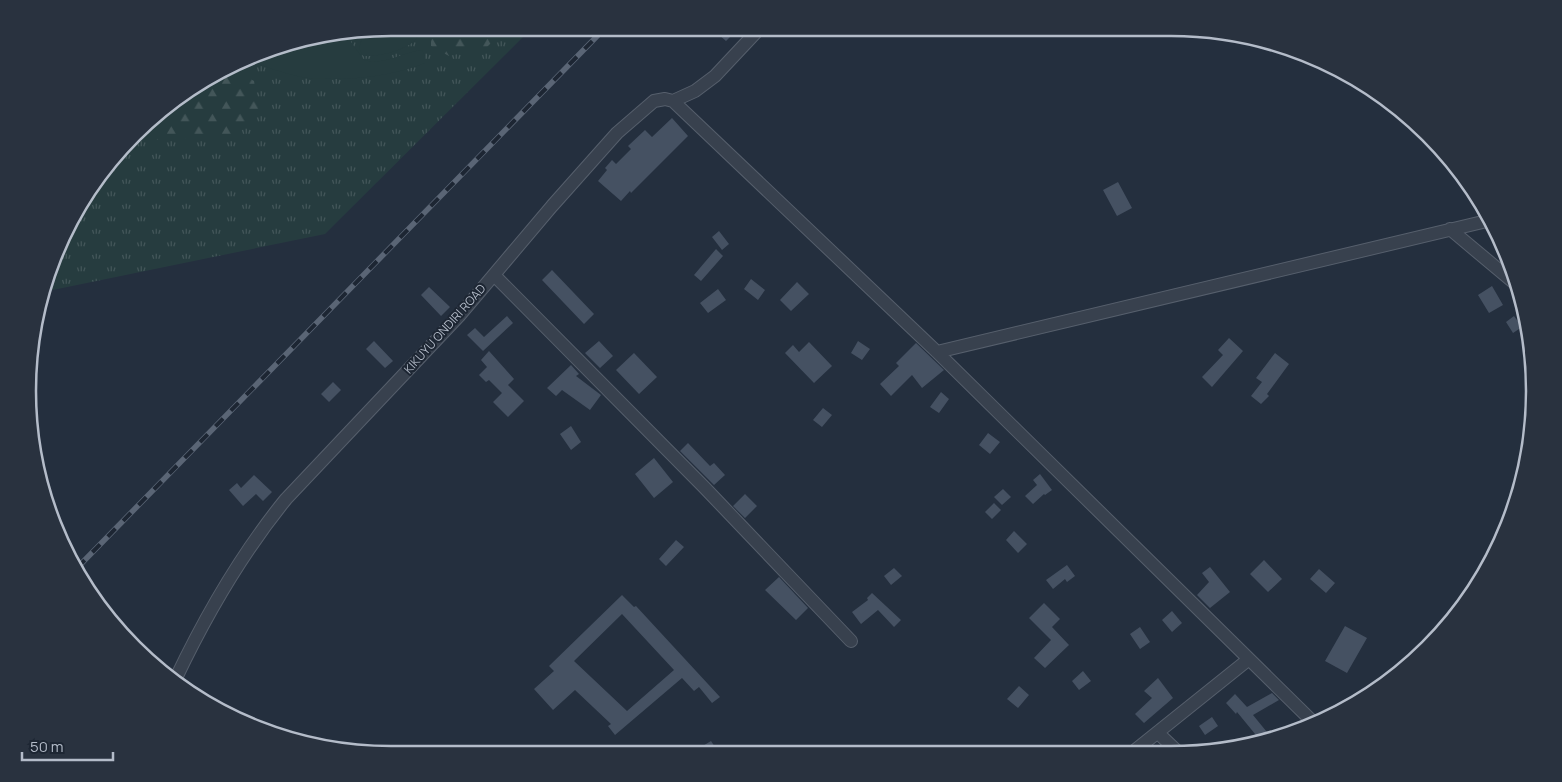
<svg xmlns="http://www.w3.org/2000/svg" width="1562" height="782" font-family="Manrope,sans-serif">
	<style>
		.grass { fill: url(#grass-tufts) }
		.forest { fill: url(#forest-firs) }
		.park { fill: #263c3f }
		.building { fill: #455162; fill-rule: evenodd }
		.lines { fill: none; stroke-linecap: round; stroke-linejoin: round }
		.minor-casing { stroke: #565f6c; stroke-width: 14 }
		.minor { stroke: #38414e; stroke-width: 12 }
		.rail-casing { stroke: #5a6575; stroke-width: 5.5 }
		.rail { stroke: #1d2633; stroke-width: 4; stroke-dasharray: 11; stroke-linecap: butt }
		.labels { text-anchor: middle; stroke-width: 4; stroke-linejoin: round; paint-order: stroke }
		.street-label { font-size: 12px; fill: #b4bcc9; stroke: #1d2633 }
		.rim { fill: none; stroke: #b4bcc9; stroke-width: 2.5 }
	</style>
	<defs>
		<pattern id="grass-tufts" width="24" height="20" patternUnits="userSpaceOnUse" patternTransform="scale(1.25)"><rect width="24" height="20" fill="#263c3f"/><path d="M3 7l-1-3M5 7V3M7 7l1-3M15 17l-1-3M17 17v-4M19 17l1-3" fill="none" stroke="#435659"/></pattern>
		<pattern id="forest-firs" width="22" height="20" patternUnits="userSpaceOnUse" patternTransform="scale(1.25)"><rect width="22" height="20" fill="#263c3f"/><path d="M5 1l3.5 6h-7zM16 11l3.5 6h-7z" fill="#435659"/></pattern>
	</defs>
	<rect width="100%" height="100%" fill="#242f3e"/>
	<!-- grass -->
	<path class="grass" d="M391,28H532L325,234L43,292L55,252L89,189L169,103L274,47Z"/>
	<!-- forest -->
	<path class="forest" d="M431,28H506L486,48L449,56L431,46Z
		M233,69L254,81L259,114L232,138L135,140L169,103Z"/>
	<!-- park -->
	<path class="park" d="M391,28H419C419,28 418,35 418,36C411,50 378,57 363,56L359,48L362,38L367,31Z
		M346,35L364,60C384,66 403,52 422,50L425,56V63C395,75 363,79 331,79C323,78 315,79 308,78C287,75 268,68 249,60L274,47Z"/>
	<!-- building -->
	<path class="building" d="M711,28H726L733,34L726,41Z
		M672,118L688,136L631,193L630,191L621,201L598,181L607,170L605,168L612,160L616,164L631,149L628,146L645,130L652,137Z
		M1118,182L1132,208L1117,216L1103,190Z
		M719,231L729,244L722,250L712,237Z
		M716,249L723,256L701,281L694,275Z
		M552,270L594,314L584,324L542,280Z
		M751,279L765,290L758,300L744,289Z
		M797,282L809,294L791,311L780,300Z
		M1492,286L1503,305L1489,313L1478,295Z
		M429,287L450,307L441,316L421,295Z
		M718,289L726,300L708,313L700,303Z
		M507,316L513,323L483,351L467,335L475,328L484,337Z
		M1514,316L1522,327L1513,333L1506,322Z
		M1229,338L1243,351L1212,387L1202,377L1223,355L1218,350Z
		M374,341L393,361L385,368L366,349Z
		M599,341L613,356L600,368L585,353Z
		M858,341L870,349L862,360L851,353Z
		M809,342L832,366L814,383L785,353L793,345L799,352Z
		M916,343L944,370L922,388L912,375L891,396L880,384L899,366L896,363Z
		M489,351L514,379L508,385L524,401L508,417L493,402L502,393L489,380L486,382L479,375L487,367L481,360Z
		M634,353L657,377L639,394L616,370Z
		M1275,353L1289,364L1267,394L1269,396L1261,404L1251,396L1262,382L1256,378Z
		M571,365L579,374L576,376L601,395L590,410L562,390L556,396L547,388Z
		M333,382L341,390L329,402L321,394Z
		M941,392L949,399L939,413L930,407Z
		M823,408L832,415L822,427L813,420Z
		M571,426L581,442L571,450L560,434Z
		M988,433L1000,442L990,454L979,445Z
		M688,443L710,466L714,463L725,475L714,485L680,451Z
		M654,458L673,482L654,498L635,474Z
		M1040,474L1052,490L1045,495L1044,494L1033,504L1025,496L1037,485L1033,480Z
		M254,475L272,492L263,501L256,494L243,506L229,490L237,483L241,488Z
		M1003,489L1011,497L1002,505L994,497Z
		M745,494L757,506L745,518L733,506Z
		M994,503L1001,510L992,519L985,512Z
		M1014,531L1027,544L1018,553L1006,540Z
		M676,540L684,547L666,566L659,559Z
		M1264,560L1282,579L1268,592L1250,574Z
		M1067,565L1075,576L1067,582L1065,579L1053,589L1046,580Z
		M1210,567L1230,592L1210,608L1197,595L1209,582L1202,573Z
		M894,568L902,576L891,585L884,576Z
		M1319,569L1335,583L1326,593L1310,579Z
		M779,577L808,608L796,620L765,590Z
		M872,593L901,620L894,627L878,610L861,624L852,612L868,600L867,598Z
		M622,595L634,607L636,606L720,697L712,703L699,687L694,691L682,678L615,735L608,726L611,724L575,690L553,710L534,689L554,671L549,666ZM622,614L674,670L627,711L574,661Z
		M1044,603L1060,619L1052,627L1069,645L1045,668L1034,658L1051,640L1029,618Z
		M1172,611L1182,623L1172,632L1162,620Z
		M1345,626L1367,638L1347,673L1325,661Z
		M1140,627L1150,642L1140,649L1130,634Z
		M1083,671L1091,681L1079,690L1072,681Z
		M1158,678L1173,698L1144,723L1135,714L1152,698L1144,691Z
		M1019,686L1029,695L1018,708L1007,699Z
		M1272,693L1279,700L1253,715L1271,737L1260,740L1237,712L1236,714L1226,703L1235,694L1247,707Z
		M1212,717L1218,726L1205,735L1199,726Z
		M711,741L719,753H691Z"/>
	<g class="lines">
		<defs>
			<path id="minor" d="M673,101L937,352L1315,724
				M1450,229L1518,286
				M494,275L704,487L851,641
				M937,352L1491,220
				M176,678C206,615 242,553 286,499L459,316L552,206L617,133L654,101L665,99L673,101L695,91L715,76L760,28
				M1158,733L1178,752
				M1133,752L1249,659"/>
		</defs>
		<!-- minor casing -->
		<use href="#minor" class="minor-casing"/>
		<!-- minor -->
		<use href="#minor" class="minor"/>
		<defs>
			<path id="rail" d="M77,568L605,28"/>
		</defs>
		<!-- rail casing -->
		<use href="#rail" class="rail-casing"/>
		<!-- rail -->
		<use href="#rail" class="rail"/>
	</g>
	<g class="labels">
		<!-- street labels -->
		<g class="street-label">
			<text transform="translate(445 329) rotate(-48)" y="4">KIKUYU ONDIRI ROAD</text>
		</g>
	</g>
	<!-- crop -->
	<path d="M0 0H1562V782H0ZM391 36H1171A355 355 0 0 1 1526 391V391A355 355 0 0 1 1171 746H391A355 355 0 0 1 36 391V391A355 355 0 0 1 391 36Z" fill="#29323f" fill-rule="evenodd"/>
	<path class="rim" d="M391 36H1171A355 355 0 0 1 1526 391V391A355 355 0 0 1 1171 746H391A355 355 0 0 1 36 391V391A355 355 0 0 1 391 36Z"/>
	<!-- scale -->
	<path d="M22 752v8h91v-8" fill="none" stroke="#b4bcc9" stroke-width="2.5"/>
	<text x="30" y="752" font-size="15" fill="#b4bcc9" stroke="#1d2633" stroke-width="4" paint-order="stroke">50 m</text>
</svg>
